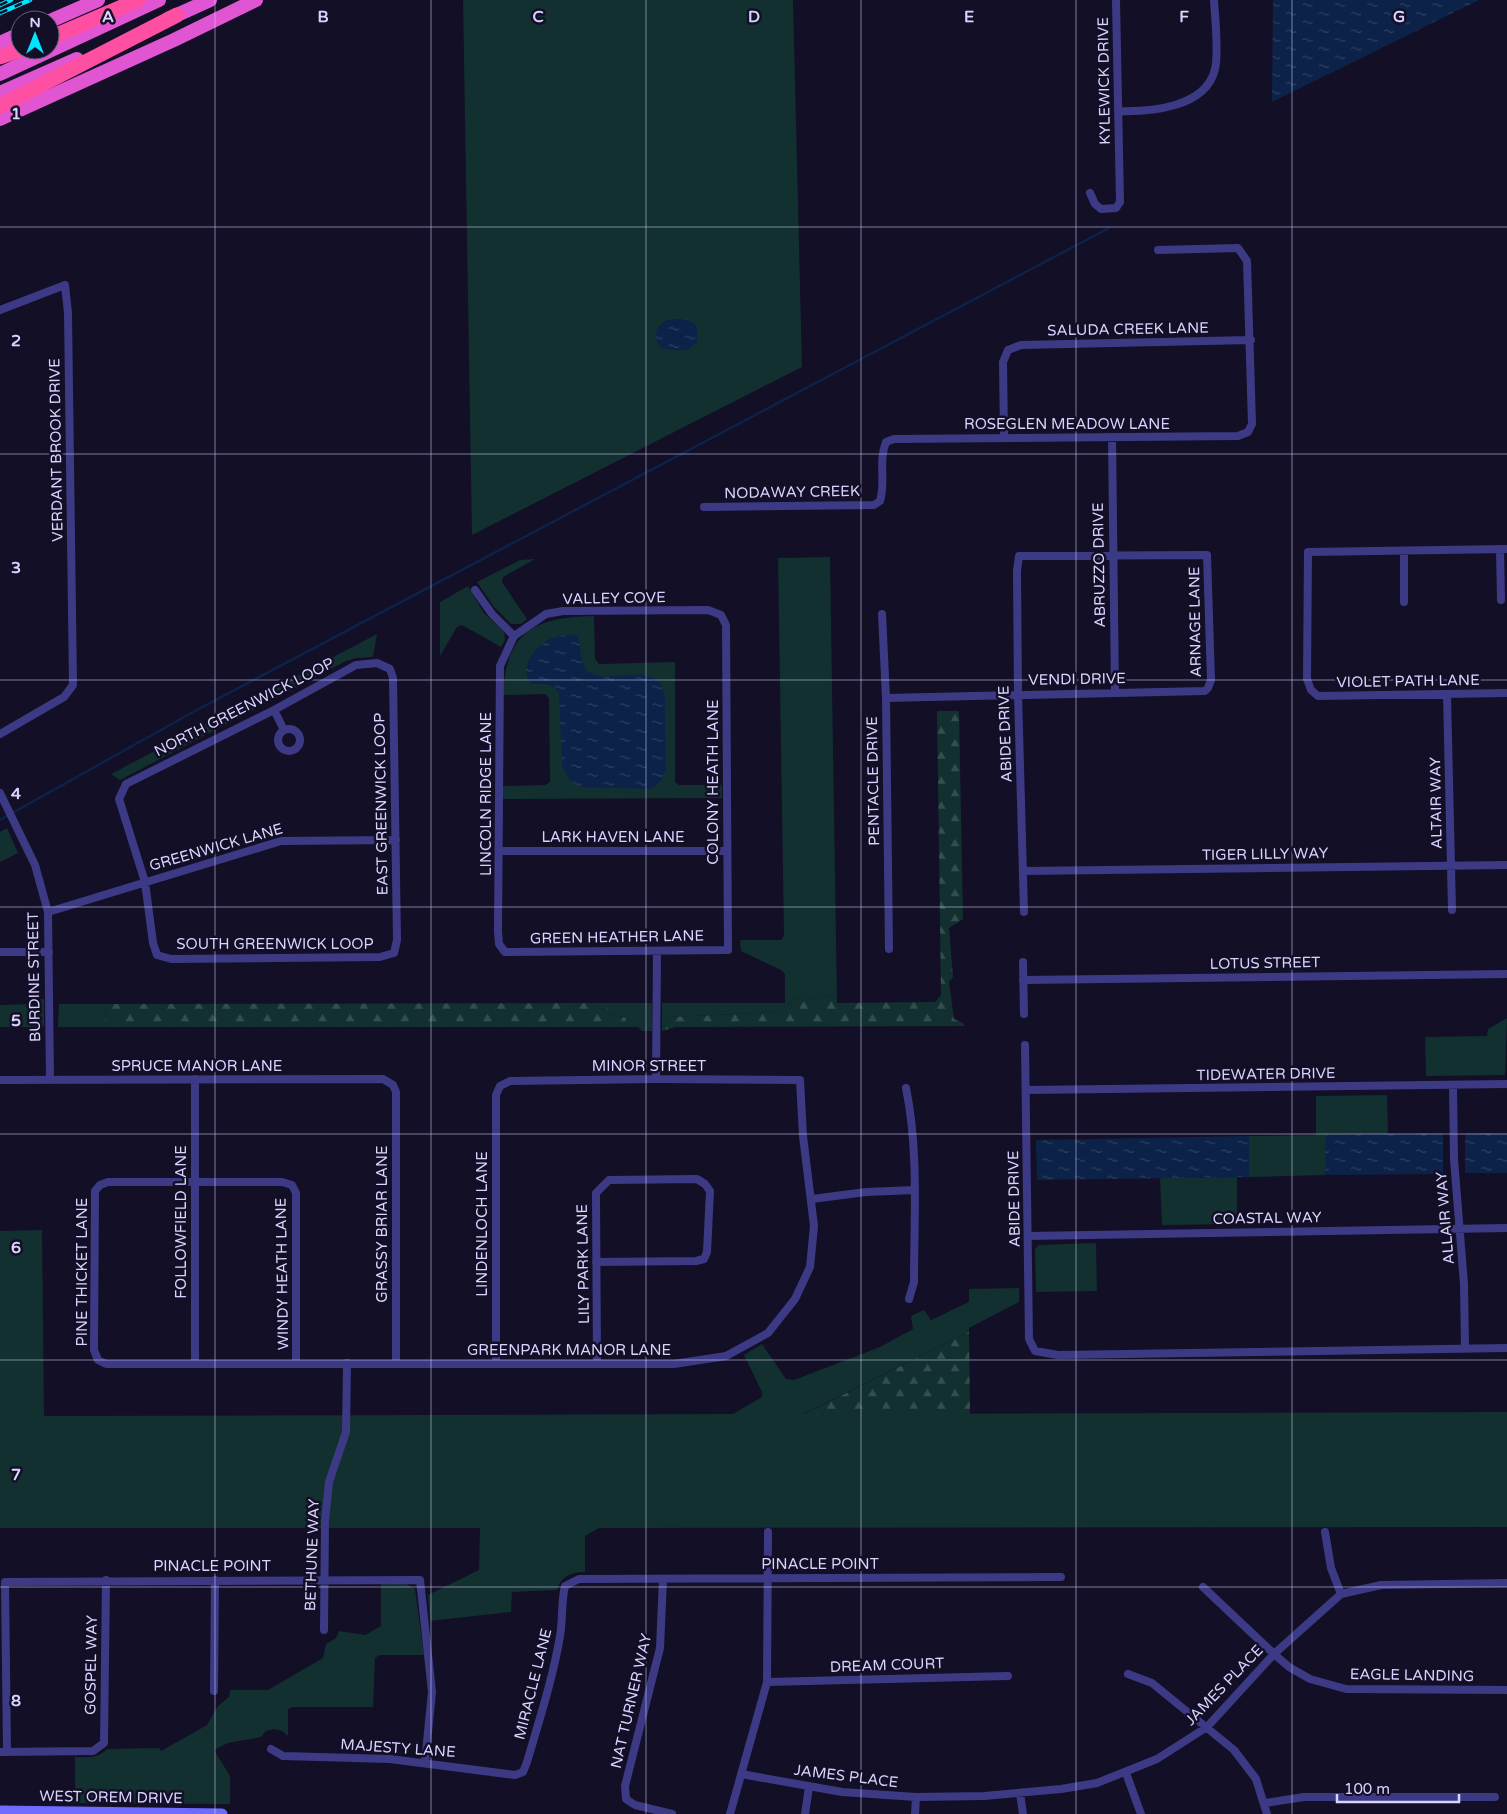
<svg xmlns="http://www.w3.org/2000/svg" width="1507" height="1814" font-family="'Varela Round',sans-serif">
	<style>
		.green { fill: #12302f }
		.forest { fill: url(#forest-firs) }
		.water { fill: url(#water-ripples) }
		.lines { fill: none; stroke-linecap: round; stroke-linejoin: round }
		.stream { stroke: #0c2248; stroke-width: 2.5 }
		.minor { stroke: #3d3a85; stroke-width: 8 }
		.secondary { stroke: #6f6bff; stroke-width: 11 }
		.trunk { stroke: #e055d1; stroke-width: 14 }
		.motorway { stroke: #ff4fa3; stroke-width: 15 }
		.rail-casing { stroke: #00e5ff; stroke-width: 4.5 }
		.rail { stroke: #130f26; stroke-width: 2.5; stroke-dasharray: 8; stroke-linecap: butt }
		.grid { fill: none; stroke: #d9d4ff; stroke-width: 1; stroke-opacity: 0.55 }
		.labels { text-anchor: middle; stroke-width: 5; stroke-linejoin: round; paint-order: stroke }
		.street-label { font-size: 15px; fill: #d9d4ff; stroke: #130f26 }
		.grid-label { font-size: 16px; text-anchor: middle; font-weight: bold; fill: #d9d4ff; stroke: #130f26; stroke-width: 5; stroke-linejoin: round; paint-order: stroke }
	</style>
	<defs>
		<pattern id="forest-firs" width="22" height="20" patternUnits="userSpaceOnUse" patternTransform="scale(1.25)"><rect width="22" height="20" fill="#12302f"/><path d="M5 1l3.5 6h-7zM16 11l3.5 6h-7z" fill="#344d4e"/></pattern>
		<pattern id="water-ripples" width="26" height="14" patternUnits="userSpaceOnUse" patternTransform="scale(1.25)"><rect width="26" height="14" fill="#0c2248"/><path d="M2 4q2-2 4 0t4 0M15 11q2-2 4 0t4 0" fill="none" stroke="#2f4163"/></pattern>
	</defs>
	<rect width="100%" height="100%" fill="#130f26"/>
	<!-- green -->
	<path class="green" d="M463,0H793L802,367L472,535Z
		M830,557L837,1003L830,994L817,999L795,997L780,1012L669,1017L665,1022L666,1030L662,1031V1003H785V974L781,970L741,951L740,940H781L784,936L778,558Z
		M535,559L503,577L502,582L527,619L521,624H511L494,607L477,582L520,560Z
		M468,586L484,613L504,632L505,640L501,647L462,625L457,627L440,656V602Z
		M594,616L595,659L599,664L675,662V782L679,785H722V798L503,799V786L545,785L550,782L549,698L545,694L503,695C506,631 535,617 594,616Z
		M377,634L373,657L356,658L346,661L120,780L111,774Z
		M7,828L18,853L0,862V832Z
		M40,999H44V1027H0V1005L35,1004Z
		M608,1003H652V1031H642L638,1027H625L626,1018L608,1013Z
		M59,1004H106L105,1027H58Z
		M1507,1018L1505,1075L1426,1076L1425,1037L1487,1036L1488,1029Z
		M1387,1095L1388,1134L1325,1135V1175L1249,1177V1136L1316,1135V1096Z
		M1237,1177V1224L1162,1225L1160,1178Z
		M42,1230L44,1416L733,1414L762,1397V1392L744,1355L762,1344L786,1379L794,1380L880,1347L913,1329L911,1316L924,1310L931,1320L969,1302V1289L1019,1288V1302L969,1328V1332L803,1414L1507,1412V1527L599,1528L585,1536V1572C572,1572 561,1576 557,1590L512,1592L511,1612L430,1621L428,1595L479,1570L480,1528H0V1231Z
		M1096,1243L1097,1291L1036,1292L1035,1249L1039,1245Z
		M381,1583H405L415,1589L424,1655H380L375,1658L373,1707H293L288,1709V1736L282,1731L274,1729L266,1731L261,1737L228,1743L214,1750L230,1776V1804L69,1803L75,1798V1757C88,1757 97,1759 107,1749L159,1748L161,1751L207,1725L218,1706L229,1697L230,1690H268L323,1658L326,1644L336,1638L339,1631L365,1635L381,1626Z"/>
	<!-- forest -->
	<path class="forest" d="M937,711H959L963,919L949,928L953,977L949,982L954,1019L963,1023L965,1026L675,1027L666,1030L665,1022L669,1017L780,1012L795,997L817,999L830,994L837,1003L935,1002L941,995Z
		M608,1003V1013L626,1018L625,1027H105L106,1004Z
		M969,1332L970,1414L802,1415Z"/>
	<!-- water -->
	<path class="water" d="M1273,0H1479L1272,102Z
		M679,319L689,320L697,326V342L687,350C679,350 670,351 663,348C653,342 654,327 664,322C668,319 674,319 679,319Z
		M571,634L578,636C582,647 579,661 586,669C602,689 655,657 664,693C666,698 664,706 665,712C665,731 665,751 666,770L661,781L650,789L581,787L569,780L562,766L559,694C553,682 545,684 532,684C518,670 533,648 548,640C554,636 564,636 571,634Z
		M1443,1133V1174L1325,1175V1135Z
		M1465,1133H1507V1173H1465Z
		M1249,1136V1177L1037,1180L1036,1140Z"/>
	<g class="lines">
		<!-- stream -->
		<path class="stream" d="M0,820L193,712L1109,228"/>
		<!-- minor -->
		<path class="minor" d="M1118,111C1150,112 1206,108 1215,69C1219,53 1215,18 1214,0
			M1090,193L1095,204L1101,209L1116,208L1120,202L1116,0
			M0,310L65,285L68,313L73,685L64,697L0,734
			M1112,437L1115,692
			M1004,438L1003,362L1008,350L1021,345L1251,340
			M704,507L874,505L880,501C886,482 878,461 886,442L894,439L1238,436L1248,432L1252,424L1247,261L1238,248L1158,250
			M1500,549L1501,600
			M1507,549L1308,552L1307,679L1311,690L1318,696L1507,693
			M1404,551V602
			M475,590L492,614L514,636
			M708,610L721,615L726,625L728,950L505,952L499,944L498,932L500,666L514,636L546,614L563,611Z
			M882,614L886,698L889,949
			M377,663L390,669L393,678L397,940L394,953L380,957L171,959L157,955L153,943L145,882L119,799L126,784L274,710L356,665Z
			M1447,695L1452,910
			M886,698L1205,691L1208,688L1211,680L1207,555L1019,556L1017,571L1018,694L1024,912
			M274,710L284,730
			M278 740a11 11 0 1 1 22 0a11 11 0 1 1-22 0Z
			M0,793L35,865L48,912L50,1079
			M499,851H727
			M1023,871L1507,865
			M48,912L281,841L396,840
			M0,952H49
			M1023,962L1024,1014
			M1023,980L1507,974
			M1025,1045L1029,1339L1035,1351L1058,1355L1507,1348
			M195,1079V1364
			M656,1079L657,951
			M0,1080L383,1079L393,1085L396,1092V1364
			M1453,1085L1454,1159L1464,1284L1465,1348
			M906,1088C919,1152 914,1217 914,1282L909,1299
			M1026,1090L1507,1084
			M812,1199L866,1192L915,1190
			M1028,1236L1507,1228
			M596,1262L696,1261L704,1259L707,1252L710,1191L705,1184L697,1179L609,1180L596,1193L597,1364
			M296,1364V1193L292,1185L282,1182H108L100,1185L95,1191L94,1350L98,1360L106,1364H674L726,1356L768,1333L795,1299L810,1267L814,1226L803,1136L800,1080L656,1079L510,1081L500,1086L496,1095V1364
			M1325,1532L1331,1568L1341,1594
			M663,1579L660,1648L625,1786L626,1799L635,1805L672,1814
			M1203,1587L1274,1654L1289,1667L1310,1679L1346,1689L1507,1690
			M324,1630L325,1521L329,1482L346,1432L347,1363
			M1128,1674L1152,1683L1234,1750L1256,1779L1267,1814
			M767,1682L1008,1676
			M214,1691L215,1580
			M271,1749L283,1756L390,1759L515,1775L523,1772L527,1762C539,1721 553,1678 560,1636C563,1620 561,1602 565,1586L579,1579L1061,1577
			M0,1752L93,1751L104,1743L106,1580
			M7,1752L5,1582L420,1580L432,1692L425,1762
			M1126,1773L1141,1814
			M741,1774L842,1792L916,1797L984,1796L1061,1789L1097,1783L1157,1759L1207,1727L1274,1654L1341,1594L1381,1585L1507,1583
			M1020,1793L1023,1814
			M1265,1803L1304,1797H1495
			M730,1814L767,1682L768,1532
			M805,1814L809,1787
			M915,1814L916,1797"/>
		<!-- secondary -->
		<path class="secondary" d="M0,1811L222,1814"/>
		<!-- trunk -->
		<path class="trunk" d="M168,19L210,0
			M50,21L98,0
			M0,43L20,34
			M0,74L159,0
			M0,93L77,59
			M0,119L174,40L256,0"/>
		<!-- motorway -->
		<path class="motorway" d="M50,38L138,0
			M0,57L20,50
			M0,106L177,15"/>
		<defs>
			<path id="rail" d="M0,5L11,0
				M0,13L30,0"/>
		</defs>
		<!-- rail casing -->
		<use href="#rail" class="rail-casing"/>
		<!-- rail -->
		<use href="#rail" class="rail"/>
	</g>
	<!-- grid -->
	<path class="grid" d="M215,0V1814M431,0V1814M646,0V1814M861,0V1814M1076,0V1814M1292,0V1814M0,227H1507M0,454H1507M0,680H1507M0,907H1507M0,1134H1507M0,1360H1507M0,1587H1507"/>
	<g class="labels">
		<!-- street labels -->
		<g class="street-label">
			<text transform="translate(1104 81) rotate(-91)" y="5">KYLEWICK DRIVE</text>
			<text transform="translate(1128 329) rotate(-1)" y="5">SALUDA CREEK LANE</text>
			<text x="1067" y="429">ROSEGLEN MEADOW LANE</text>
			<text transform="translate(56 450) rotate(-91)" y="5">VERDANT BROOK DRIVE</text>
			<text transform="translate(792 492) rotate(-1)" y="5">NODAWAY CREEK</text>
			<text transform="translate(1099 565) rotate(-91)" y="5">ABRUZZO DRIVE</text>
			<text transform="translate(614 598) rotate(-1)" y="5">VALLEY COVE</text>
			<text transform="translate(1195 622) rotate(-91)" y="5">ARNAGE LANE</text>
			<text transform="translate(1077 679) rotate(-1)" y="5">VENDI DRIVE</text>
			<text transform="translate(1408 681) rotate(-1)" y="5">VIOLET PATH LANE</text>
			<text transform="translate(244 707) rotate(-27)" y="5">NORTH GREENWICK LOOP</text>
			<text transform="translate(1005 734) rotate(-92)" y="5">ABIDE DRIVE</text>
			<text transform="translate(873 781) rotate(-91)" y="5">PENTACLE DRIVE</text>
			<text transform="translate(713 782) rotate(-90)" y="5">COLONY HEATH LANE</text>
			<text transform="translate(486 794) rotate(-90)" y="5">LINCOLN RIDGE LANE</text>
			<text transform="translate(1436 803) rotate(-91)" y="5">ALTAIR WAY</text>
			<text transform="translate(381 804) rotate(-91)" y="5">EAST GREENWICK LOOP</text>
			<text x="613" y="842">LARK HAVEN LANE</text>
			<text transform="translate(216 847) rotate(-16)" y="5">GREENWICK LANE</text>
			<text transform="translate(1265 854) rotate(-1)" y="5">TIGER LILLY WAY</text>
			<text transform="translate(617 937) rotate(-1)" y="5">GREEN HEATHER LANE</text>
			<text x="275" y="949">SOUTH GREENWICK LOOP</text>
			<text transform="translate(1265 963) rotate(-1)" y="5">LOTUS STREET</text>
			<text transform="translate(34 977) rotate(-91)" y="5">BURDINE STREET</text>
			<text x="197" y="1071">SPRUCE MANOR LANE</text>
			<text x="649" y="1071">MINOR STREET</text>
			<text transform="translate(1266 1074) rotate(-1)" y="5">TIDEWATER DRIVE</text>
			<text transform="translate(1014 1199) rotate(-91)" y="5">ABIDE DRIVE</text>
			<text transform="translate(1267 1218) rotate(-1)" y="5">COASTAL WAY</text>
			<text transform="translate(1445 1218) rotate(-95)" y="5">ALLAIR WAY</text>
			<text transform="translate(181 1222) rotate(-90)" y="5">FOLLOWFIELD LANE</text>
			<text transform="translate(382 1224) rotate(-90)" y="5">GRASSY BRIAR LANE</text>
			<text transform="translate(482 1224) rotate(-90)" y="5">LINDENLOCH LANE</text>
			<text transform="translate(583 1264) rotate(-91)" y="5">LILY PARK LANE</text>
			<text transform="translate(82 1272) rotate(-90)" y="5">PINE THICKET LANE</text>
			<text transform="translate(282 1274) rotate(-91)" y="5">WINDY HEATH LANE</text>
			<text x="569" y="1355">GREENPARK MANOR LANE</text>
			<text transform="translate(312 1555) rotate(-88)" y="5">BETHUNE WAY</text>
			<text x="820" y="1569">PINACLE POINT</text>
			<text x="212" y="1571">PINACLE POINT</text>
			<text transform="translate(91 1665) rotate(-89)" y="5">GOSPEL WAY</text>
			<text transform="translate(887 1665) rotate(-2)" y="5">DREAM COURT</text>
			<text transform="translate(1412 1675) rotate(1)" y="5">EAGLE LANDING</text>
			<text transform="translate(533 1684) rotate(-76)" y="5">MIRACLE LANE</text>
			<text transform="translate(1224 1685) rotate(-46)" y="5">JAMES PLACE</text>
			<text transform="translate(631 1701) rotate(-77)" y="5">NAT TURNER WAY</text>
			<text transform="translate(398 1748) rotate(4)" y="5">MAJESTY LANE</text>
			<text transform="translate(846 1776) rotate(7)" y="5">JAMES PLACE</text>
			<text transform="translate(111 1797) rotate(1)" y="5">WEST OREM DRIVE</text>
		</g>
	</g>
	<g class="grid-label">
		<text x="108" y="22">A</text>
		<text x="323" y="22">B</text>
		<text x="538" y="22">C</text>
		<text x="754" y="22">D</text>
		<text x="969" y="22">E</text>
		<text x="1184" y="22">F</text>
		<text x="1399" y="22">G</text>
		<text x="16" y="119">1</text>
		<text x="16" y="346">2</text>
		<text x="16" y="573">3</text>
		<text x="16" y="799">4</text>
		<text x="16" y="1026">5</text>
		<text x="16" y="1253">6</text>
		<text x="16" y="1480">7</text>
		<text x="16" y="1706">8</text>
	</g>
	<!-- north arrow -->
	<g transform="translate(35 35)"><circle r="24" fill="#130f26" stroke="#625e7d"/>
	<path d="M0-4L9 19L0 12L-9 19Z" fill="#00e5ff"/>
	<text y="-8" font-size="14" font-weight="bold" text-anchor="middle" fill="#d9d4ff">N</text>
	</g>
	<!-- scale -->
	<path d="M1337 1794v8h122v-8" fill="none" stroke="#d9d4ff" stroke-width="2.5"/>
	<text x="1344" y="1794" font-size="15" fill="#d9d4ff" stroke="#130f26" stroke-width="4" paint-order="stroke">100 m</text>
</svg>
